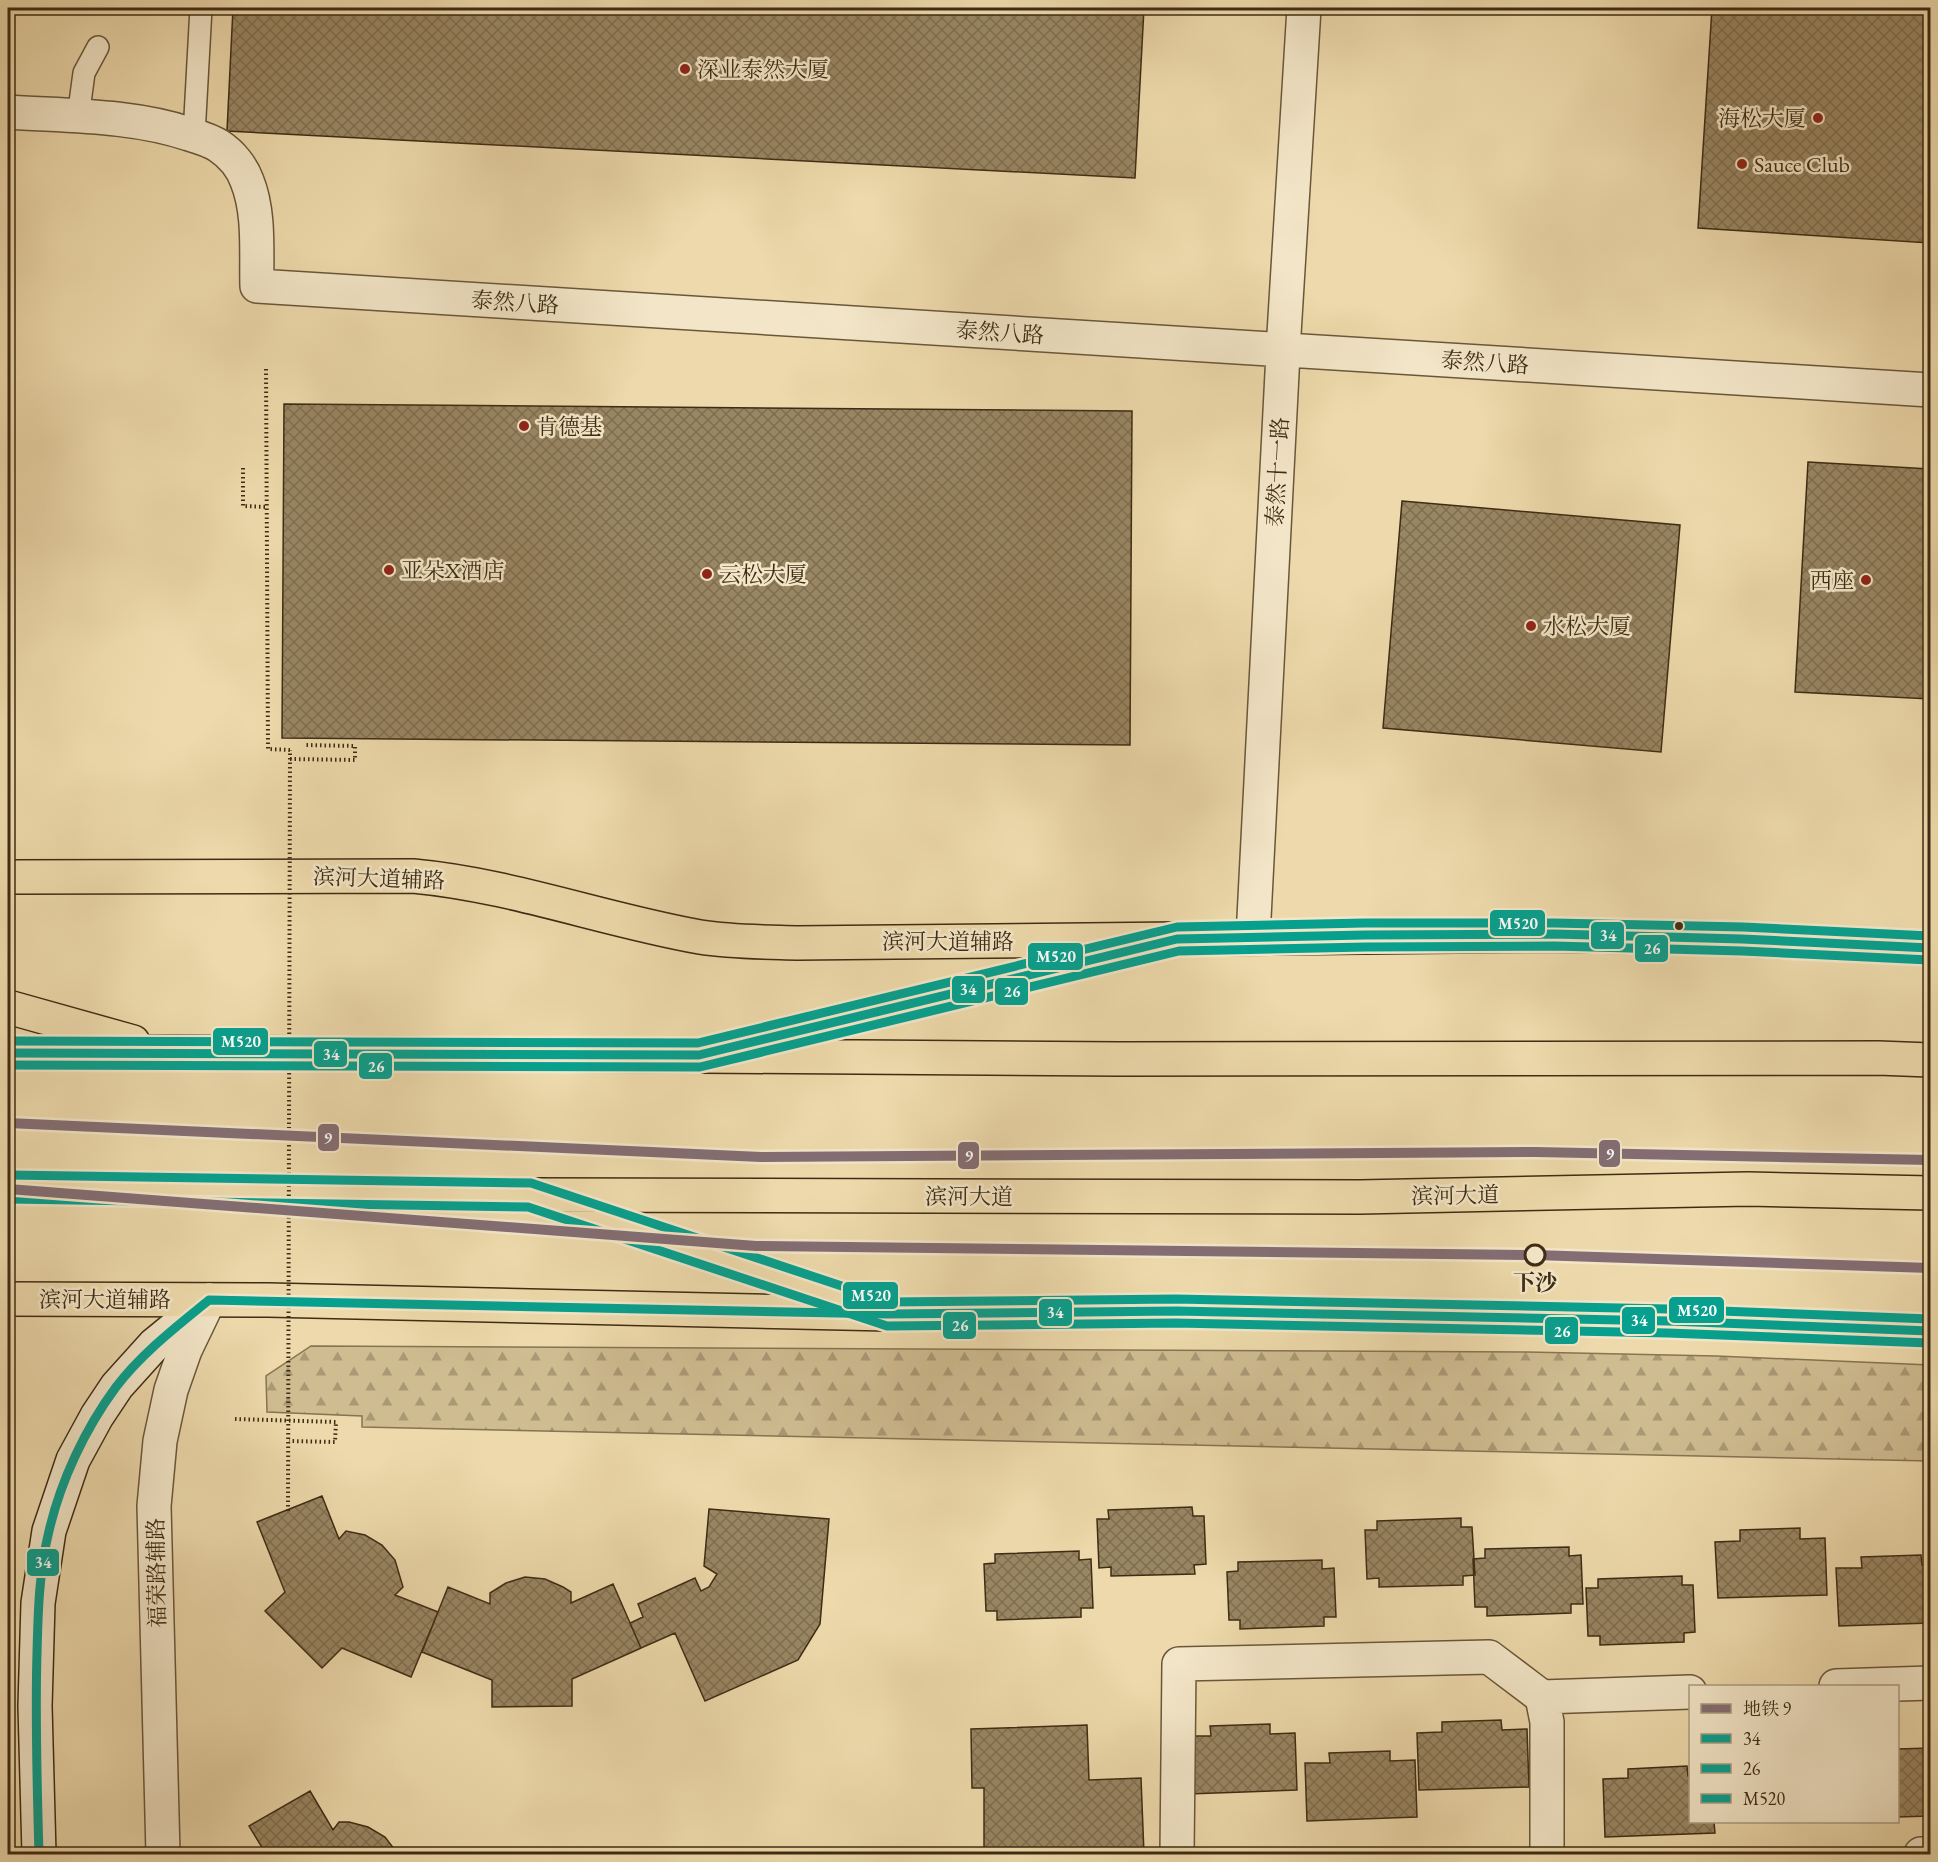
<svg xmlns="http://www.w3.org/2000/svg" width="1938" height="1862" font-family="'EB Garamond','Noto Serif SC',serif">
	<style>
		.forest { fill: url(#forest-firs); stroke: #867452; stroke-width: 1.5 }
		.building { fill: url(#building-cross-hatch); stroke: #3e2c14; stroke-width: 1.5 }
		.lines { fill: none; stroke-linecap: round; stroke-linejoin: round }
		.service-casing { stroke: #6a573a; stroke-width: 24 }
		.minor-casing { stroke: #6a573a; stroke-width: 36 }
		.tertiary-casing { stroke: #6a573a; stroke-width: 36 }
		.secondary-casing { stroke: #3e2c14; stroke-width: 36 }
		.primary-casing { stroke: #3e2c14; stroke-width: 36 }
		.trunk-casing { stroke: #3e2c14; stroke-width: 36 }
		.path { stroke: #3e2c14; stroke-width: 4; stroke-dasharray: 1.5 3; stroke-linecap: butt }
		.service { stroke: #f3e6c8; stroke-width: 21 }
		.minor { stroke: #f3e6c8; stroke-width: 33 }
		.tertiary { stroke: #f3e6c8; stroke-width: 33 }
		.secondary { stroke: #f3e6c8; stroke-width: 33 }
		.primary { stroke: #edd9ab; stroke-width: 33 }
		.trunk { stroke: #edd9ab; stroke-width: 33 }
		.path-bridge { stroke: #3e2c14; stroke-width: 4; stroke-dasharray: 1.5 3; stroke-linecap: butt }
		.bus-1-casing { stroke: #f3e6c8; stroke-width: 14 }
		.bus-2-casing { stroke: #f3e6c8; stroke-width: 14 }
		.bus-3-casing { stroke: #f3e6c8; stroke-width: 14 }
		.bus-1 { stroke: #07a08e; stroke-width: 9 }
		.bus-2 { stroke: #07a08e; stroke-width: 9 }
		.bus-3 { stroke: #07a08e; stroke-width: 9 }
		.metro-1-casing { stroke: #f3e6c8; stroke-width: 15 }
		.metro-1 { stroke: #846e74; stroke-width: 10 }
		.poi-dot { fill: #8f2418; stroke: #f3e6c8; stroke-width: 2 }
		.bus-dot { fill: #3e2c14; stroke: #f3e6c8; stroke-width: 2 }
		.stop-dot { fill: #f3e6c8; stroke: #3e2c14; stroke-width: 3 }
		.labels { text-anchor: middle; stroke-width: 5; stroke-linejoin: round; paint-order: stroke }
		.poi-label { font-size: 22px; fill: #3e2c14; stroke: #f3e6c8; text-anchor: start }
		.street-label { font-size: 22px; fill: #3e2c14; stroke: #f3e6c8 }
		.stop-label { font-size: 22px; font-weight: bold; fill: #3e2c14; stroke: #f3e6c8 }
		.line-badge { stroke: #f3e6c8; stroke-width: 2 }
		.badge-label { font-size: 16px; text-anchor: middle; font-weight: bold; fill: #fff }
	</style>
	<defs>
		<pattern id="forest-firs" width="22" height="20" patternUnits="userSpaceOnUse" patternTransform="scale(1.5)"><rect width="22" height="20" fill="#cfbc91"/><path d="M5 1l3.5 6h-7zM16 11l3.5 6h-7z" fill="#a99975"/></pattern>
		<pattern id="building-cross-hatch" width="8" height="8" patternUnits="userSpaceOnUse" patternTransform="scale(1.5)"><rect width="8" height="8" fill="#998663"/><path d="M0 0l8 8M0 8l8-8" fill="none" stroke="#7e6e50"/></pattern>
	</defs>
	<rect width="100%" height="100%" fill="#edd9ab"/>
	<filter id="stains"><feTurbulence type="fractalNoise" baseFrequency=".00333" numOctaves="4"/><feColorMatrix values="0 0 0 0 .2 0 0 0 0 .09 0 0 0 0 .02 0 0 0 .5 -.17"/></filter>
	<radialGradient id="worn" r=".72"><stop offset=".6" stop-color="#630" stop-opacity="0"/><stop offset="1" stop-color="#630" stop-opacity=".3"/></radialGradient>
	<!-- forest -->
	<path class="forest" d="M311,1346L1527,1352L1716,1356L1930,1365V1461L362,1427V1416L267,1412L266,1376Z"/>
	<!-- building -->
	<path class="building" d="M233,8H1144L1135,178L227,131Z
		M1712,8H1930V243L1698,228Z
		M284,404L1132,411L1130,745L282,738Z
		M1808,462L1930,469V699L1795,692Z
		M1402,501L1680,525L1661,752L1383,728Z
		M322,1496L339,1539L346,1531L365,1535L382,1545L395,1560L403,1587L395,1595L438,1612L411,1677L342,1648L322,1668L265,1611L285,1592L257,1522Z
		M1192,1507L1193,1516H1204L1206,1564L1194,1565L1195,1574L1111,1576V1567L1099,1568L1097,1519H1109L1108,1510Z
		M709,1509L829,1519L820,1624L798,1660L705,1701L675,1633L641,1648L630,1623L643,1617L638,1604L695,1578L701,1591L709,1587L717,1574L704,1566Z
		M1461,1518V1527H1472L1475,1575L1463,1576V1585L1379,1587V1578L1367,1579L1365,1530H1377V1521Z
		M1800,1528V1539L1825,1538L1827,1595L1718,1598L1715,1542L1740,1541V1530Z
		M1569,1547V1556L1581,1555L1583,1604H1571V1613L1487,1616V1607H1475L1473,1559L1485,1558V1549Z
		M1079,1551V1560L1091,1559L1093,1608H1081V1617L997,1620V1611H986L984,1564L995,1563V1554Z
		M1921,1555L1922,1565H1930V1623L1839,1626L1836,1568H1862L1861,1557Z
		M1322,1560V1569L1334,1568L1336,1617H1324V1626L1240,1629V1620H1229L1227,1572L1238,1571V1562Z
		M1682,1576V1585H1693L1695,1632L1684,1633V1642L1600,1645V1636H1588L1586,1588H1598V1579Z
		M525,1577L545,1579L563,1587L571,1592V1603L613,1584L641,1648L572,1679V1706L492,1707V1680L422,1652L448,1587L490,1604V1593L506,1583Z
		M1501,1720L1502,1730L1527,1729L1529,1787L1419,1790L1417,1733L1442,1732V1722Z
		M1270,1724V1734L1295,1733L1297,1790L1188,1794L1186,1736H1211L1210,1726Z
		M1087,1725L1089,1780L1141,1778L1144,1854H984V1788H972L971,1729Z
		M1930,1748V1816L1898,1817V1749Z
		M1390,1751V1761L1415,1760L1417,1817L1307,1821L1305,1763H1330L1329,1753Z
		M1687,1766L1688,1776H1690V1822H1714L1715,1833L1605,1837L1603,1779L1628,1778V1769Z
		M310,1791L333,1830L339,1822H349L368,1827L385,1837L398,1854H266L249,1826Z"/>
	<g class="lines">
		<defs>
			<path id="service" d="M78,117L84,73L98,47
				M194,135L201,8"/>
			<path id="minor" d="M1836,1686L1930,1683
				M1542,1697L1690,1692
				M1177,1854L1179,1664L1489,1657L1542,1697L1547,1722V1854
				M1921,1854H1927"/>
			<path id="tertiary" d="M8,112C68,116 132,115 189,134C199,137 210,140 219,146C231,154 242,167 247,181C260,213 256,252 257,286L1930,390
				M1253,937L1284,334L1304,8
				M163,1854L154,1506L160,1441L171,1390L185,1350L209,1300"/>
			<path id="secondary" d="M39,1854L35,1706L38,1603L49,1531L73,1460L97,1416L117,1386L154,1345L209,1300"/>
			<path id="primary" d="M8,877L413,876C511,885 604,920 700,937C732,942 765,942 797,943L1548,935L1712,938L1930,948
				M8,1299L268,1300L888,1314L1176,1311L1668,1321L1930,1331"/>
			<path id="trunk" d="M8,1007L133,1042
				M747,1043L1177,939
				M8,1053L169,1052L1119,1059L1878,1058L1930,1060
				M8,1187L530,1195L1360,1197L1748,1189L1930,1193
				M558,1204L888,1314"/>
		</defs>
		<!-- service casing -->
		<use href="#service" class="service-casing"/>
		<!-- minor casing -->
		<use href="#minor" class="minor-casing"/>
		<!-- tertiary casing -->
		<use href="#tertiary" class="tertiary-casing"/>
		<!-- secondary casing -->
		<use href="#secondary" class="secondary-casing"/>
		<!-- primary casing -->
		<use href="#primary" class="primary-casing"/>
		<!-- trunk casing -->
		<use href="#trunk" class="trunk-casing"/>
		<!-- path -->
		<path class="path" d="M266,369L268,749L290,750
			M243,468V506L267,507
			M290,759L355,760V746L306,745
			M235,1419L336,1422L335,1442L289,1441"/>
		<!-- service -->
		<use href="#service" class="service"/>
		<!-- minor -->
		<use href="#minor" class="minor"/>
		<!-- tertiary -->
		<use href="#tertiary" class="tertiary"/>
		<!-- secondary -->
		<use href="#secondary" class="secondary"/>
		<!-- primary -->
		<use href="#primary" class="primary"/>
		<!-- trunk -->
		<use href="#trunk" class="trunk"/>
		<!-- path-bridge -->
		<path class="path-bridge" d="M288,1511L290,750"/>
		<defs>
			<path id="bus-1" d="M8,1053L699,1055L1177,939L1365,935L1554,934L1742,939L1930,948
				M39,1854C37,1787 35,1720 37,1653C38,1613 39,1571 49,1531C61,1480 85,1429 116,1387C142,1353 176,1327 209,1300L888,1314L1176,1311L1668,1321L1930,1331"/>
			<path id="bus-2" d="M8,1065L700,1067L1179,951L1366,947L1554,946L1742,951L1929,960
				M8,1199L528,1207L887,1326L1176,1323L1668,1333L1930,1343"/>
			<path id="bus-3" d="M8,1041L698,1043L1177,927L1365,923H1554L1743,927L1930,936
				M8,1175L531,1183L890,1302L1176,1299L1668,1309L1930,1319"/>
		</defs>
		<!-- bus-1 casing -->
		<use href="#bus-1" class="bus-1-casing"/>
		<!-- bus-2 casing -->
		<use href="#bus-2" class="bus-2-casing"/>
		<!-- bus-3 casing -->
		<use href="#bus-3" class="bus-3-casing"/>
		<!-- bus-1 -->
		<use href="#bus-1" class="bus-1"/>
		<!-- bus-2 -->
		<use href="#bus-2" class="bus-2"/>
		<!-- bus-3 -->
		<use href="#bus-3" class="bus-3"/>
		<defs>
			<path id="metro-1" d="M8,1123L761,1157L1536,1152L1930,1160
				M8,1189L756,1246L1535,1255L1930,1268"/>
		</defs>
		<!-- metro-1 casing -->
		<use href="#metro-1" class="metro-1-casing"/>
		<!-- metro-1 -->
		<use href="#metro-1" class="metro-1"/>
	</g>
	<!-- markers -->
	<g class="poi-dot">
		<circle cx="685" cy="69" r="6"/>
		<circle cx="1818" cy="118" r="6"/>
		<circle cx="1742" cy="164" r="6"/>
		<circle cx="524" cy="426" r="6"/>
		<circle cx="389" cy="570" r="6"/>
		<circle cx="707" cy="574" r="6"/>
		<circle cx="1866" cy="580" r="6"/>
		<circle cx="1531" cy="626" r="6"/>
	</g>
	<circle class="bus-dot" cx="1679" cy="926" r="5"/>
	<circle class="stop-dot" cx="1535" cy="1255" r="10"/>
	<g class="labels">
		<!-- poi labels -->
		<g class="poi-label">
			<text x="697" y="77">深业泰然大厦</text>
			<text x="1806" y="126" text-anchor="end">海松大厦</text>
			<text x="1754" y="172">Sauce Club</text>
			<text x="536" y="434">肯德基</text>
			<text x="401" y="578">亚朵X酒店</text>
			<text x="719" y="582">云松大厦</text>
			<text x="1854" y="588" text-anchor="end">西座</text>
			<text x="1543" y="634">水松大厦</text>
		</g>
		<!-- street labels -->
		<g class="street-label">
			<text transform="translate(515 302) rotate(4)" y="8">泰然八路</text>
			<text transform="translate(1000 332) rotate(4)" y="8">泰然八路</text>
			<text transform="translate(1485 362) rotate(4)" y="8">泰然八路</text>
			<text transform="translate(1277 472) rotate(-87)" y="8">泰然十一路</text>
			<text transform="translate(379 878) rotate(2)" y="8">滨河大道辅路</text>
			<text x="948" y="949">滨河大道辅路</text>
			<text transform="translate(1455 1195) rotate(-1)" y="8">滨河大道</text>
			<text x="969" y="1204">滨河大道</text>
			<text x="105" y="1307">滨河大道辅路</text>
			<text transform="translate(156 1573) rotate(-91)" y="8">福荣路辅路</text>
		</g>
		<!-- stop labels -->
		<g class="stop-label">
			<text x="1535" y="1290">下沙</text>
		</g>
	</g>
	<g class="line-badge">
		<rect x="1489" y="909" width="57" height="28" rx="6" fill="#07a08e"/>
		<rect x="1590" y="921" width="35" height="29" rx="6" fill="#07a08e"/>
		<rect x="1634" y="934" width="35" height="29" rx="6" fill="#07a08e"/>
		<rect x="1027" y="942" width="57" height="29" rx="6" fill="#07a08e"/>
		<rect x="951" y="975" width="35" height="29" rx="6" fill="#07a08e"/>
		<rect x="994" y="977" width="35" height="29" rx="6" fill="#07a08e"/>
		<rect x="212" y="1027" width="57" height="29" rx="6" fill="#07a08e"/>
		<rect x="313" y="1040" width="35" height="28" rx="6" fill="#07a08e"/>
		<rect x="358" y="1052" width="35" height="28" rx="6" fill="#07a08e"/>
		<rect x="317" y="1123" width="23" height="29" rx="6" fill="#846e74"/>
		<rect x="1598" y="1139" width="23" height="29" rx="6" fill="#846e74"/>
		<rect x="957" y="1141" width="23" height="29" rx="6" fill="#846e74"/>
		<rect x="842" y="1281" width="57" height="29" rx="6" fill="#07a08e"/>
		<rect x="1668" y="1296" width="57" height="28" rx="6" fill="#07a08e"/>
		<rect x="1038" y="1298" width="35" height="29" rx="6" fill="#07a08e"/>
		<rect x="1621" y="1306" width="35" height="29" rx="6" fill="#07a08e"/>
		<rect x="942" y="1311" width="35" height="29" rx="6" fill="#07a08e"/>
		<rect x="1544" y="1316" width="35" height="29" rx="6" fill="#07a08e"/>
		<rect x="26" y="1548" width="34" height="29" rx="6" fill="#07a08e"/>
	</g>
	<g class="badge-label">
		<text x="1518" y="929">M520</text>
		<text x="1608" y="941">34</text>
		<text x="1652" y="954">26</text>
		<text x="1056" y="962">M520</text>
		<text x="968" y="995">34</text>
		<text x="1012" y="997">26</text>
		<text x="241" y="1047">M520</text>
		<text x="331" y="1060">34</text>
		<text x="376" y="1072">26</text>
		<text x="328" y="1143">9</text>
		<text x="1610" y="1159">9</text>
		<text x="969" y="1161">9</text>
		<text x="871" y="1301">M520</text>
		<text x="1697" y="1316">M520</text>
		<text x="1055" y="1318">34</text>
		<text x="1639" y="1326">34</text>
		<text x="960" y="1331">26</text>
		<text x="1562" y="1337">26</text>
		<text x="43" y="1568">34</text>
	</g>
	<!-- margin -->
	<rect width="1938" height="1862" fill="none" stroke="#edd9ab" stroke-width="30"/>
	<rect x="9" y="9" width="1920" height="1844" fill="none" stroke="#3e2c14" stroke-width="3"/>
	<rect x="15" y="15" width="1908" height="1832" fill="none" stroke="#3e2c14" stroke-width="1.5"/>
	<!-- legend -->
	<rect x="1689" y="1685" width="210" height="138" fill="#f3e6c8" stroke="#ab9c80" stroke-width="1.5"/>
	<rect x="1701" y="1704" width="30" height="9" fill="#846e74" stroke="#ab9c80" stroke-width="1.5"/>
	<text x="1743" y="1715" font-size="18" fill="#3e2c14">地铁 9</text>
	<rect x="1701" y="1734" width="30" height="9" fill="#07a08e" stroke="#ab9c80" stroke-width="1.5"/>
	<text x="1743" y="1745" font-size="18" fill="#3e2c14">34</text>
	<rect x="1701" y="1764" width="30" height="9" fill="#07a08e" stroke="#ab9c80" stroke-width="1.5"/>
	<text x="1743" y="1775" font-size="18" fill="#3e2c14">26</text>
	<rect x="1701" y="1794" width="30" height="9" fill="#07a08e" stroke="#ab9c80" stroke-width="1.5"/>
	<text x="1743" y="1805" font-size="18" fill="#3e2c14">M520</text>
	<rect width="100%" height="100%" filter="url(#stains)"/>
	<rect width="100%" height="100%" fill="url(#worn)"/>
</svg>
